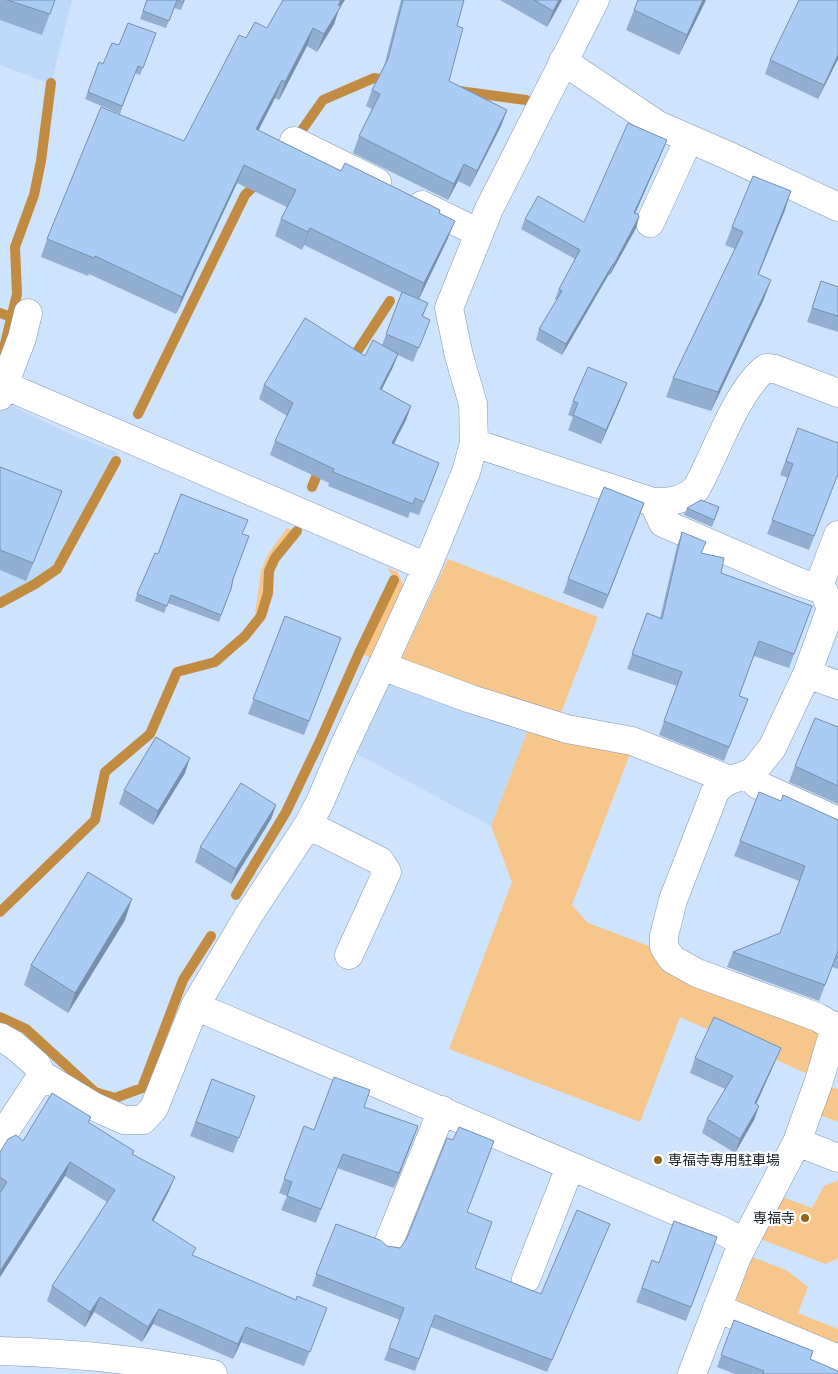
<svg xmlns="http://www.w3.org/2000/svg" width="838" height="1374" font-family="Mulish,'Noto Sans JP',sans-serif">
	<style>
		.built { fill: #bfd9f9 }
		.green { fill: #f7c68a }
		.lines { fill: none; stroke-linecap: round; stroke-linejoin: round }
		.stream { stroke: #c28b42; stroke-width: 10 }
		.minor-casing { stroke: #8397af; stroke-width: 29 }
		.minor { stroke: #fff; stroke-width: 28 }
		.wall { fill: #92afd2 }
		.shaded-wall { fill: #778fab }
		.building { fill: #aaccf4; stroke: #778fab }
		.poi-dot { fill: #966417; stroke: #fff; stroke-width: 2 }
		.labels { text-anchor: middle; stroke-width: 4.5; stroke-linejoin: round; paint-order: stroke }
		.poi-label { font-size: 14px; fill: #171f29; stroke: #fff; text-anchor: start }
	</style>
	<rect width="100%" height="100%" fill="#cee4fe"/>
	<!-- built -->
	<path class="built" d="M0,0H72L51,84L0,65Z
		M3,401L72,435L119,453L57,569L35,584L0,603V409Z
		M389,680L531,722L491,826L357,754Z"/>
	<!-- green -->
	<path class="green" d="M287,528L297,531L275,558L269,571L268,593L261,616L255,614L261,571L268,554Z
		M448,559L598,617L557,723L399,664Z
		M388,568L398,572L403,585L372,658L359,653L394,580Z
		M531,722L633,746L572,905L588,923L657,949L820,1027L810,1075L680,1017L640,1122L449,1049L512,882L491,826Z
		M829,1087L838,1089V1122L820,1115Z
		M838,1180V1258L826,1264L760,1239L782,1197L812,1208L824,1186Z
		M752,1257L786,1270L808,1287L798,1313L838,1329V1349L733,1306Z"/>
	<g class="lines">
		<!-- stream -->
		<path class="stream" d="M459,91L526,100
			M295,140L323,100L374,78L390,81
			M0,313L11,317
			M2,356L17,294L15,247L34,195L41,161L51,83
			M351,361L390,301
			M138,414L245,195L259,181
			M312,487L317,475L316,465
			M0,603L35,584L57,569L116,461
			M236,895L286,812L320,741L359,653L394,580
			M0,912L95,820L105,772L150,734L177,672L215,662L245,636L261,616L268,593L269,571L275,558L297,531
			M0,1017L26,1029L95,1092L115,1098L142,1088L183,980L211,936"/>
		<defs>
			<path id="minor" d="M563,61L658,125L729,156L838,207
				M294,141L377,182
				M422,205L479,233
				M650,223L687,143L695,141
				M4,385L22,338L28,313
				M0,396L4,385L427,567
				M474,443L653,502L663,523L799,582L823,590L831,608L807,674L772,748L752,773L730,780L721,785L715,792L673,900L664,936V947L672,959L697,973L817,1017L835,1027L819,1081L797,1142L744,1243
				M653,502C669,502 684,501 696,489C715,456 737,389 766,368L775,369L838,393
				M818,588L838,535
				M382,666L471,699L567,729L632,741L730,780
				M807,674L838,685
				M747,774L758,785L838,821
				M308,825L380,861L387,872L349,955
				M195,1006L723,1231L744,1243L737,1257L692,1374
				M0,1037L14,1045L37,1065L42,1075L93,1106L124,1120H143L154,1108L195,1006L250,913L308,825L320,802L345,744L382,666L427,567L466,472L474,443L473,404L459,356L449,308L489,209L595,0
				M0,1139L42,1075
				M797,1142L838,1158
				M388,1244L442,1110
				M526,1279L570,1167
				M717,1308L838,1359
				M0,1351C72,1353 143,1360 213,1374"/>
		</defs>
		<!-- minor casing -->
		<use href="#minor" class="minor-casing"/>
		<!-- minor -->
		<use href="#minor" class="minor"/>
	</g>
	<!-- wall -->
	<path class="wall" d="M0,0H55L42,35L0,20Z
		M147,0H185L181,10L174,8L166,28L140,19Z
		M401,0H464L457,26L449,81L507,110L501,126L470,187L458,181L448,200L353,153L359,136L372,109L366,106L372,90L384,66Z
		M500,0H562L547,27Z
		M638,0H706L679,55L626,30Z
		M339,9L334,24L317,52L307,46L279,100L275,98L258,130L341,171L439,213L448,238L419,299L428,303L423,316L430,320L413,362L398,355L393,367L381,390L411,406L406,420L394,444L439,463L419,515L410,512L408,518L328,486L329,483L270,455L275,441L287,416L259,399L264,385L365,356L382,345L402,293L304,245L302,250L275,236L281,219L287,207L237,183L176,314L89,274L88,276L41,257L47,239L184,141L246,38L267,28Z
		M156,33L140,75L135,73L120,114L85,99L99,62L103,64L119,45Z
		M838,59L818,99L765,74L770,60Z
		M663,150L635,213L639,217L636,228L610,275L609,274L562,355L536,340L539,329L557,300L555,299L559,289L575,259L521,229L525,219L584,222Z
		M785,210L758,274L764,299L711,411L666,397L673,378L735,249L725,245L732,227Z
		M821,281L838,287V332L807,322Z
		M621,398L601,444L568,430L573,417L568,415L573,401Z
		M798,428L838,474L809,550L767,534L788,478L780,475Z
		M0,467L62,491L26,581L0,570Z
		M644,503L603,609L563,593L568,579Z
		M719,507L712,527L684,515L687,508Z
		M682,532L721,573L812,606L789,668L754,656L739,696L748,699L724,761L659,735L677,686L627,669L647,613L660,618L677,546Z
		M242,534L231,589L219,622L168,603L164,613L135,601L137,594L158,554Z
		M285,616L341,638L304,735L248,714Z
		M838,727V804L789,782L795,766Z
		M185,773L153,825L119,804L124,790Z
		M781,801L838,820V969L832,967L819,1001L727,967L733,952L780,933L799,881L734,856L740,841Z
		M276,805L271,819L231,884L195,862L200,847Z
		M125,920L68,1013L24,985L31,965Z
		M695,1058L775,1062L756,1104L759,1106L754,1120L735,1153L702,1133L707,1119L725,1089L690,1073Z
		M212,1079L255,1096L233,1153L190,1136Z
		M364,1107L418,1126L394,1188L337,1168L316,1223L281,1210L287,1196L279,1193L304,1126L314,1130Z
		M89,1123L134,1151L133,1154L169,1191L153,1221L193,1256L296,1300L327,1308L304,1366L241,1342L233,1359L153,1324L142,1342L94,1312L85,1327L47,1301L52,1286L107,1202L65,1176L0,1277V1152L23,1141Z
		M467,1212L475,1268L541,1294L605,1236L547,1372L431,1327L415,1371L384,1360L400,1320L312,1286L336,1224L387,1246L400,1248Z
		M717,1237L686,1321L636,1302L652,1260L659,1263Z
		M734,1320L813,1351L810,1359L838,1374H735L717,1367Z"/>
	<!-- shaded-wall -->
	<path class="shaded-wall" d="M341,0H345L339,9L334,24L317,52L324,34Z
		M559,0H562L547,27L553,11Z
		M703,0H706L679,55L687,35Z
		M313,28L307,46L279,100L285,82Z
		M838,55V59L818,99L824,85Z
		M282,80L275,98L250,147L256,129Z
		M507,110L501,126L470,187L477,171Z
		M667,140L663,150L631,223L634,213Z
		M464,164L458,181L448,200L454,184Z
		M244,165L237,183L176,314L182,297Z
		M791,191L785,210L751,293L758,274Z
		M639,217L636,228L610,275L614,264Z
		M455,221L448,238L418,301L424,283Z
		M310,228L304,245L302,250L308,232Z
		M613,264L609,274L562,355L566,344Z
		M771,280L764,299L711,411L718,392Z
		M398,354L393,367L375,403L380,389Z
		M627,383L621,398L601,444L606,430Z
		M411,406L406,420L387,457L392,443Z
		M62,491L55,509L26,581L33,563Z
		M644,503L639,517L603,609L608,595Z
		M190,758L185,773L153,825L158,811Z
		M276,805L271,819L231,884L236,869Z
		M132,899L125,920L68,1013L75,993Z
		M781,1048L775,1062L750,1118L755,1103Z
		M759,1106L754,1120L735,1153L740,1139Z
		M418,1126L413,1140L394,1188L399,1173Z
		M70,1162L65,1176L0,1277V1271Z
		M175,1177L169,1191L146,1235L152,1220Z
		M610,1224L605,1236L547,1372L552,1360Z
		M100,1297L94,1312L85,1327L90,1312Z
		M159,1309L153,1324L142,1342L148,1327Z
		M246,1327L241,1342L233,1359L238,1344Z"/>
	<!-- building -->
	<path class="building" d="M7,0H55L50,14Z
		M147,0H184L183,3L177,0L169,21L143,11Z
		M283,0H341L338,5L341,6L324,34L313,28L285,82L282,80L256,129L341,171L345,163L440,210L439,213L455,221L424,283L310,228L308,232L281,219L296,190L244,165L182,297L95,256L94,258L47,239L101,107L184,141L239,35L246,38L255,22L267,28Z
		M403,0H464L457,26L463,28L449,81L507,110L477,171L464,164L454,184L359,136L380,94L372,90L388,59Z
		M534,0H559L553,11Z
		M638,0H703L687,35L634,10Z
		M799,0H838V55L824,85L770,60Z
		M128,23L156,33L143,68L138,66L122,106L88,92L99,62L103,64L112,43L119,45Z
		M628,123L667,140L634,213L638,214L639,217L614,264H613L566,344L539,329L562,291L559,289L580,250L525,219L538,196L584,222Z
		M753,176L791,191L758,274L771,280L718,392L673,378L743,232L732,227Z
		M821,281L838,287V316L812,308Z
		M402,292L428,303L422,316L430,320L419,348L386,334Z
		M305,318L365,356L373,340L398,354L380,389L411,406L392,443L439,463L424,502L415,498L413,504L333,472L334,469L275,441L293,403L264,385Z
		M588,367L627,383L606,430L573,415L578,403L573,401Z
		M798,428L838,443V474L814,536L772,520L793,464L786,461Z
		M0,467L62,491L33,563L0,550Z
		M604,487L644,503L608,595L568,579Z
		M181,494L248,520L242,534L249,536L233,579L231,589L221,615L171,595L167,606L137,594L155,553L158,554Z
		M701,500L719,507L714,520L687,508Z
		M682,532L706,542L701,553L724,558L721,573L812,606L794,654L759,641L739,696L748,699L729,747L664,721L682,672L632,654L647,613L662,619Z
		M285,616L341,638L309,721L253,699Z
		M815,718L838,727V786L795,766Z
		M156,737L190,758L158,811L124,790Z
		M241,783L276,805L236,869L200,847Z
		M759,792L781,801L783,795L838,820V951L825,985L733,952L780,933L805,866L740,841Z
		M88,872L132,899L75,993L31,965Z
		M714,1017L781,1048L755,1103L759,1106L740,1139L707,1119L733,1076L695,1058Z
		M334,1077L370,1090L364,1107L418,1126L399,1173L343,1154L321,1209L287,1196L292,1182L284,1179L304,1126L314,1130Z
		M212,1079L255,1096L239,1138L196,1122Z
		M52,1093L91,1117L88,1122L134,1151L132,1154L175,1177L152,1220L196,1248L192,1255L296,1300L297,1296L327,1308L310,1352L246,1327L238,1344L159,1309L148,1327L100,1297L90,1312L52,1286L115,1190L70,1162L0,1271V1193L7,1182L0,1177V1152L8,1139L16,1135L23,1141Z
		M459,1127L494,1141L467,1212L492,1222L475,1268L541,1294L577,1210L610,1224L552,1360L435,1315L419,1359L389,1348L404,1308L316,1274L336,1224L380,1240L387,1246L400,1248L407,1238L447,1138L453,1140Z
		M674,1221L717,1237L691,1307L642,1288L652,1260L659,1263Z
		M734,1320L813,1351L810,1359L838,1371V1374H763L764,1371L721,1355Z"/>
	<!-- markers -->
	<g class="poi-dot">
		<circle cx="658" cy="1160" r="5"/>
		<circle cx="805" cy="1218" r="5"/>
	</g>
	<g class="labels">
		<!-- poi labels -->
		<g class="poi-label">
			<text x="668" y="1165">専福寺専用駐車場</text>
			<text x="795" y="1223" text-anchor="end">専福寺</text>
		</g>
	</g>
</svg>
